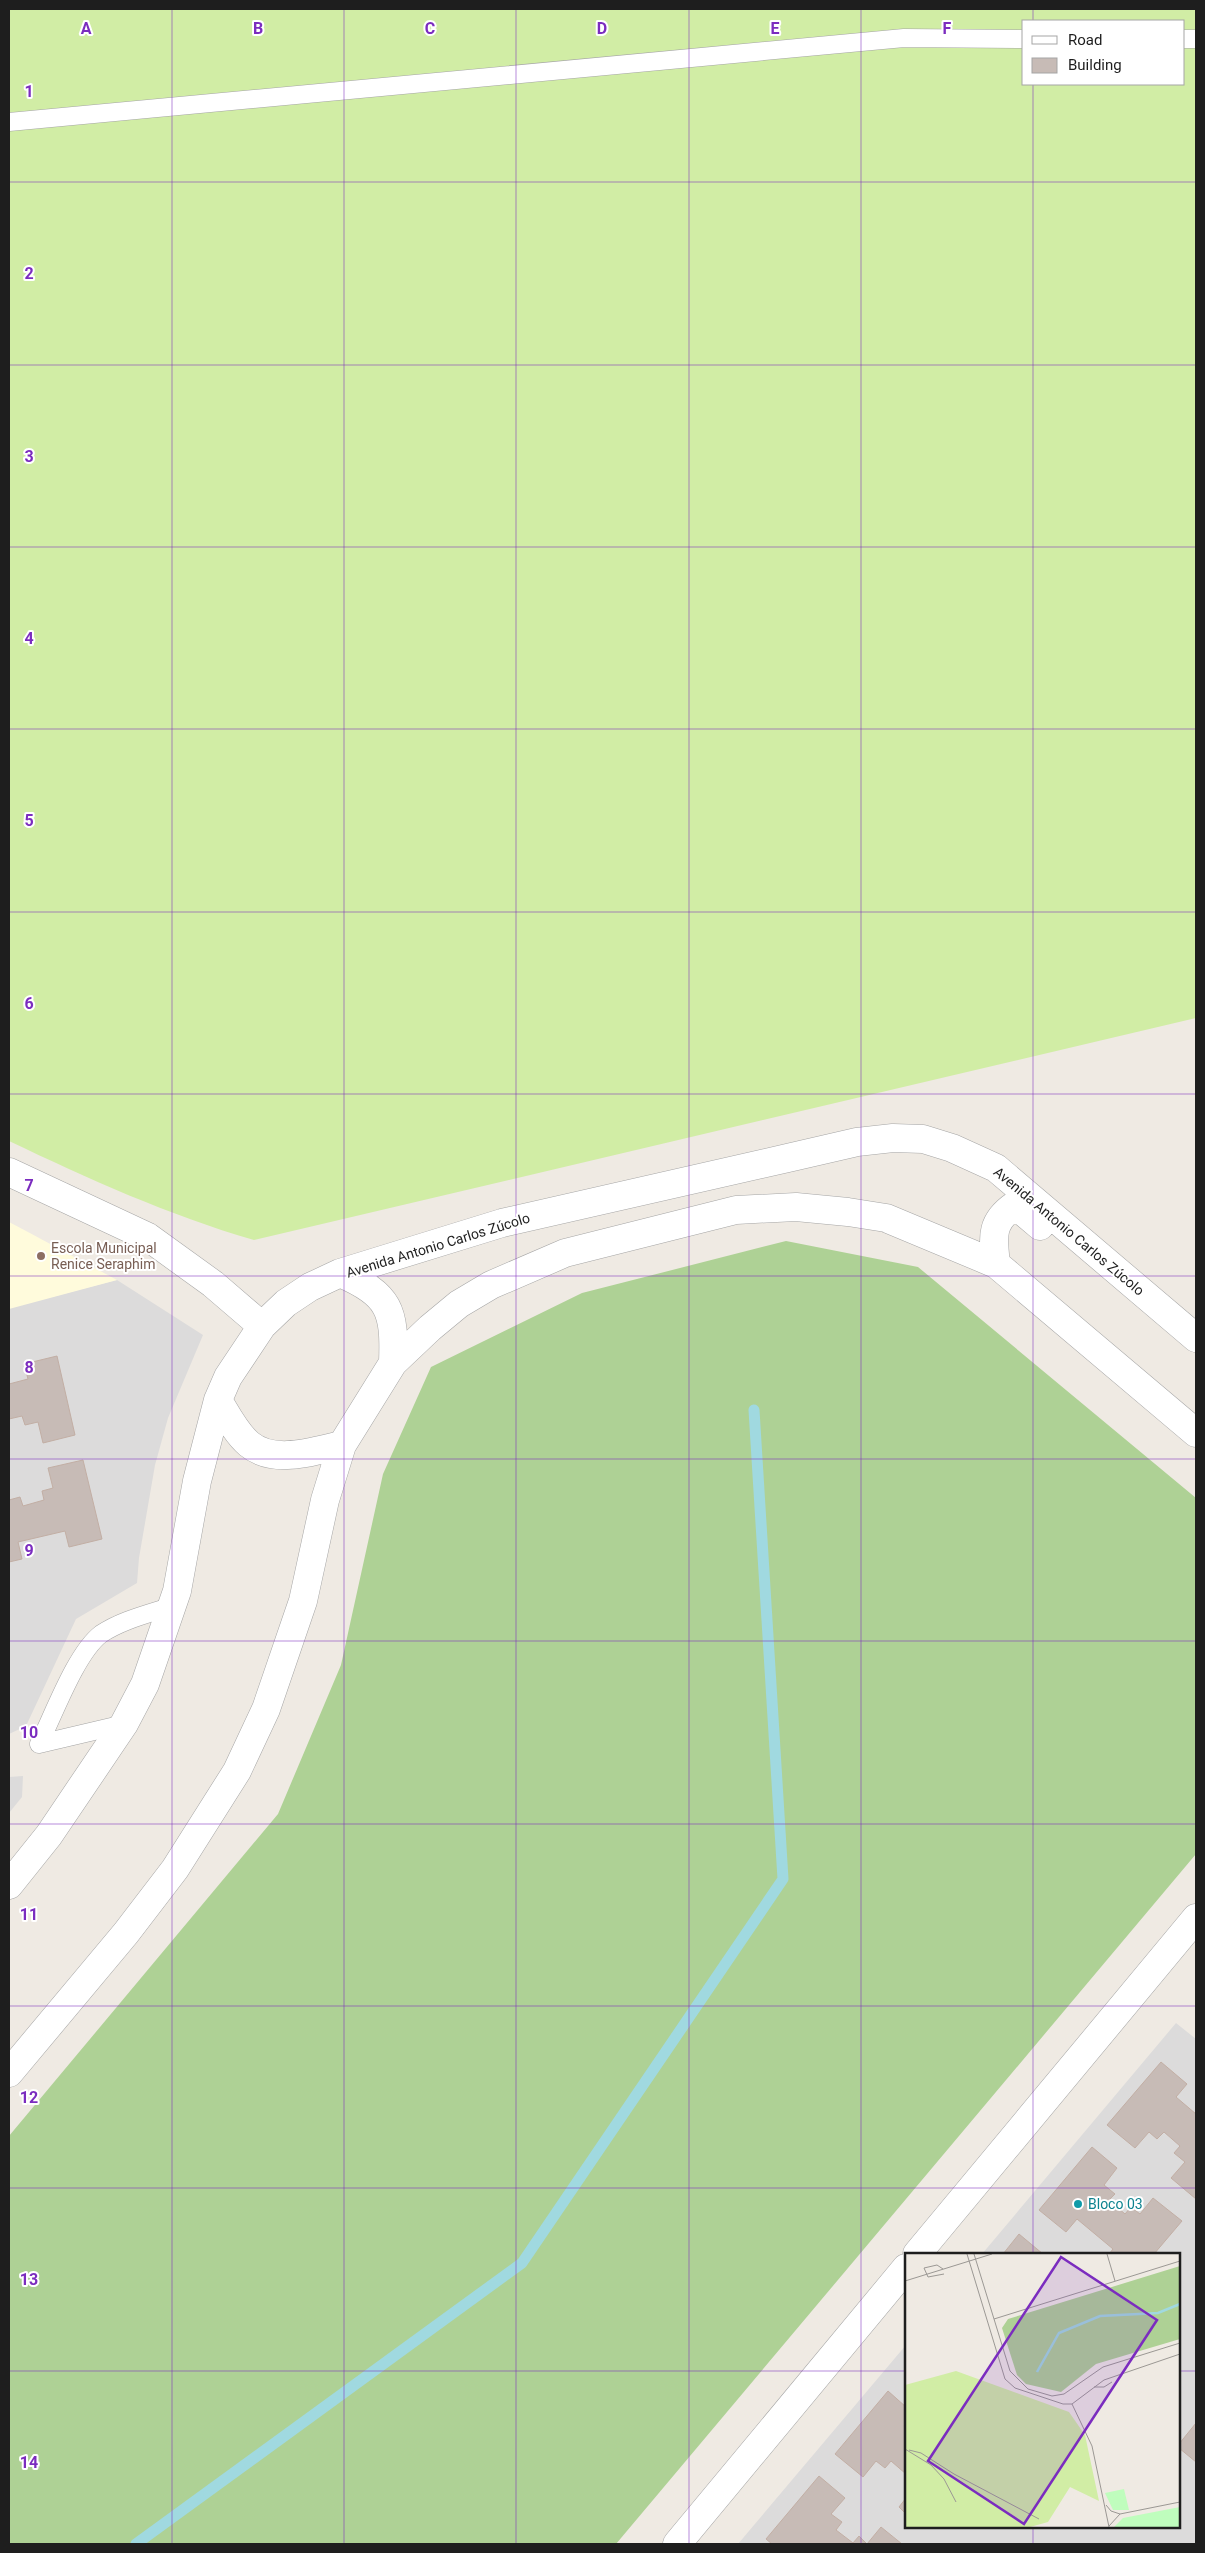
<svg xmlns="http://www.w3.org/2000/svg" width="1205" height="2553" font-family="Roboto,sans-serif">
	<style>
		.residential { fill: #dcdbdb }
		.education { fill: #fffbdc }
		.grass { fill: #d1eda5; fill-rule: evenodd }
		.forest { fill: #aed195 }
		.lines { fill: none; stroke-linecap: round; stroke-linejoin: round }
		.stream { stroke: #a0d9e0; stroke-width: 11 }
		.building { fill: #c7bbb6; stroke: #c2aea4 }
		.service-casing { stroke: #a5a5a5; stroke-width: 19 }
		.minor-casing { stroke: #a5a5a5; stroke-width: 29 }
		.service { stroke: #fff; stroke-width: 18 }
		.minor { stroke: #fff; stroke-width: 28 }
		.grid { fill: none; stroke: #7b2cbf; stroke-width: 1; stroke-opacity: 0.55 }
		.education-dot { fill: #8d6e63; stroke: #fff; stroke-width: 2 }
		.culture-dot { fill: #0f9aa8; stroke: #fff; stroke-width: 2 }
		.labels { text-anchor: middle; stroke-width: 4; stroke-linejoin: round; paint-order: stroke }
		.street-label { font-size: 14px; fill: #1e1e1e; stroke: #fff }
		.education-label { font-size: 14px; fill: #785e54; stroke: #fff; text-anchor: start }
		.culture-label { font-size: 14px; fill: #0d838f; stroke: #fff; text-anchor: start }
		.inset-river { fill: none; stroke: #a0d9e0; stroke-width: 2.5 }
		.inset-road { fill: none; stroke: #9b9894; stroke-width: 1 }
		.view { fill: #7b2cbf; fill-opacity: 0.15; stroke: #7b2cbf; stroke-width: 2.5 }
		.inset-edge { fill: none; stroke: #1e1e1e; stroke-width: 2.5 }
		.grid-label { font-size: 16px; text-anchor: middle; font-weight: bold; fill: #7b2cbf; stroke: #fff; stroke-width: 4; stroke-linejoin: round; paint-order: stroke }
	</style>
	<rect width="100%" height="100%" fill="#efeae3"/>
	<!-- residential -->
	<path class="residential" d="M117,1280L203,1335L168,1418L155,1465L139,1558L137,1583L76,1619L26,1726L9,1734V1308Z
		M23,1776L22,1797L9,1813V1777Z
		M1176,2023L1196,2039V2544H738L906,2345V2527H1179V2254H982Z"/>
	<!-- education -->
	<path class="education" d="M9,1222L28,1232L117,1280L9,1309Z"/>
	<!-- grass -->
	<path class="grass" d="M9,9H1196V1018L254,1240C168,1215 89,1179 9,1141ZM1024,21H1184V84H1024Z"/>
	<!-- forest -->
	<path class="forest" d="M786,1241L918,1267L1196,1498V1854L616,2544H9V2136L278,1814L341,1665L383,1474L431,1367L582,1293Z"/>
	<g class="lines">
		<!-- stream -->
		<path class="stream" d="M136,2544L522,2263L783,1879L754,1410"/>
	</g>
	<!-- building -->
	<path class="building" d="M57,1356L75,1435L43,1443L38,1422L25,1425L22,1416L9,1419V1384L28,1379L24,1364Z
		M83,1460L102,1539L69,1547L65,1531L18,1542L22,1559L9,1562V1500L20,1497L23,1506L44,1500L42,1491L53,1488L48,1468Z
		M1161,2062L1187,2084L1176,2097L1196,2114V2199L1171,2178L1185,2162L1174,2153L1180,2146L1164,2132L1157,2139L1149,2132L1135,2148L1107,2125Z
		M1092,2147L1117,2168L1104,2185L1115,2194L1109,2200L1125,2214L1131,2207L1140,2214L1153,2198L1182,2221L1154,2254H1109L1113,2249L1077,2219L1066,2232L1039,2210Z
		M1019,2234L1043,2254H1003Z
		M888,2391L906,2407V2423L904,2426L906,2429V2474L891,2461L885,2468L876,2461L863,2477L835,2454Z
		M1196,2423V2462L1179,2448V2444Z
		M819,2476L845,2498L831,2514L842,2522L836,2530L853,2543L859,2536L867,2544L881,2527L902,2544H772L766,2539Z
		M906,2498V2514L899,2507Z"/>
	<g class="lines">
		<defs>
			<path id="service" d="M1184,39H1196
				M9,122L904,38L1024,39
				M39,1744C54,1714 76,1653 101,1634C122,1620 148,1614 172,1606
				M39,1744L124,1724"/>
			<path id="minor" d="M9,1172L148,1237L213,1284L262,1326
				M996,1264C993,1237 990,1222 1015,1205L1040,1226
				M340,1273C390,1295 395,1310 393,1363
				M218,1400C227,1415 236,1433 249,1444C274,1465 314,1451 342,1445
				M9,1885L49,1835L124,1724L145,1684L177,1591L197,1481L218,1400L228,1377L262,1326L286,1303L310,1287L340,1273L502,1223L792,1157L857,1142L893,1138L923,1139L952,1148L996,1168L1196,1338
				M9,2073L126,1933L175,1869L237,1771L266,1709L303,1601L325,1500L342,1445L393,1363L430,1328L459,1304L491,1285L565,1253L736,1210L796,1207L848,1212L886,1218L996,1264L1196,1433
				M917,2254L1196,1918
				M677,2544L906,2268"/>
		</defs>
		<!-- service casing -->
		<use href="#service" class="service-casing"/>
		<!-- minor casing -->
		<use href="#minor" class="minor-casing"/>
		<!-- service -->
		<use href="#service" class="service"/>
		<!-- minor -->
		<use href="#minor" class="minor"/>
	</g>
	<!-- grid -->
	<path class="grid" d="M172,9V2544M344,9V2544M516,9V2544M689,9V2544M861,9V2544M1033,9V21M1033,84V2254M9,182H1196M9,365H1196M9,547H1196M9,729H1196M9,912H1196M9,1094H1196M9,1276H1196M9,1459H1196M9,1641H1196M9,1824H1196M9,2006H1196M9,2188H1196M9,2371H906M1179,2371H1196M1033,2527V2544"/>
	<!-- markers -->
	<circle class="education-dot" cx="41" cy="1256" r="5"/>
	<circle class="culture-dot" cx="1078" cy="2204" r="5"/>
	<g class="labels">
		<!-- street labels -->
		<g class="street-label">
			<text transform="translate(1069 1231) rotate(40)" y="5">Avenida Antonio Carlos Zúcolo</text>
			<text transform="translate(438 1245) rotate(-17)" y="5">Avenida Antonio Carlos Zúcolo</text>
		</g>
		<!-- education labels -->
		<g class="education-label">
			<text x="51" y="1253">Escola Municipal<tspan x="51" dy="16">Renice Seraphim</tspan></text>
		</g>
		<!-- culture labels -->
		<g class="culture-label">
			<text x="1088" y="2209">Bloco 03</text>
		</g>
	</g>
	<!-- overview -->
	<g transform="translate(905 2253)">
		<rect width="275" height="275" fill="#efeae3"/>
		<path d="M51,118L164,159L180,182L194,248L165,234L143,269L125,274H0V132Z" fill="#d1eda5"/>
		<path d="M275,13V86L191,111L156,139L121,131L112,122L97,75L103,66Z" fill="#aed195"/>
		<path d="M219,236L224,257H208L200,240ZM275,254V274H209L218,265Z" fill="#bffdbd"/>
		<path class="inset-river" d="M132,119L154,80L195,63L253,60L275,51"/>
		<path class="inset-road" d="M62,1L100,126L110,135L158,151H167L199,127L275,101M69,1L105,118L123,136L147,143L159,141L198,114L275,90M202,1L210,28M38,16L32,12L19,15L23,24L39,21M0,28L87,1M89,66L275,8M189,134H199L207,129M167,151L187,193L204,274M0,196L26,212L39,226L51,249M4,197L16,200L49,221L134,266M201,252L206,258L215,261L275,249M204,273L215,261"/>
		<path class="view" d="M156,4L252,67L119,271L23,208Z"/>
		<rect width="275" height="275" class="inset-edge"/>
	</g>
	<g class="grid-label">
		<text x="86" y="34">A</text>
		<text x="258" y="34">B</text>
		<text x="430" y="34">C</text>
		<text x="602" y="34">D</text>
		<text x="775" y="34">E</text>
		<text x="947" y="34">F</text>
		<text x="29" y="97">1</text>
		<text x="29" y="279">2</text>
		<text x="29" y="462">3</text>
		<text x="29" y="644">4</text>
		<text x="29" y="826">5</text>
		<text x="29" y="1009">6</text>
		<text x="29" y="1191">7</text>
		<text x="29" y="1373">8</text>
		<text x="29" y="1556">9</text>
		<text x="29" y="1738">10</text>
		<text x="29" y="1920">11</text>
		<text x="29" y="2103">12</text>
		<text x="29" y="2285">13</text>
		<text x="29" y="2468">14</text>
	</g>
	<!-- border -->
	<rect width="1205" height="2553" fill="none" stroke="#1e1e1e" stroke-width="20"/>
	<!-- legend -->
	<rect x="1022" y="20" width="162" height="65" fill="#ffffff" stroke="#a5a5a5"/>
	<rect x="1032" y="36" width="25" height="8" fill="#ffffff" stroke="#a5a5a5"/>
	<text x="1068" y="45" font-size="15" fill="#1e1e1e">Road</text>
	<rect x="1032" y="58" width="25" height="15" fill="#c7bbb6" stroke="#a5a5a5"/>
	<text x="1068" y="70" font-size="15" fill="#1e1e1e">Building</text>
</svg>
